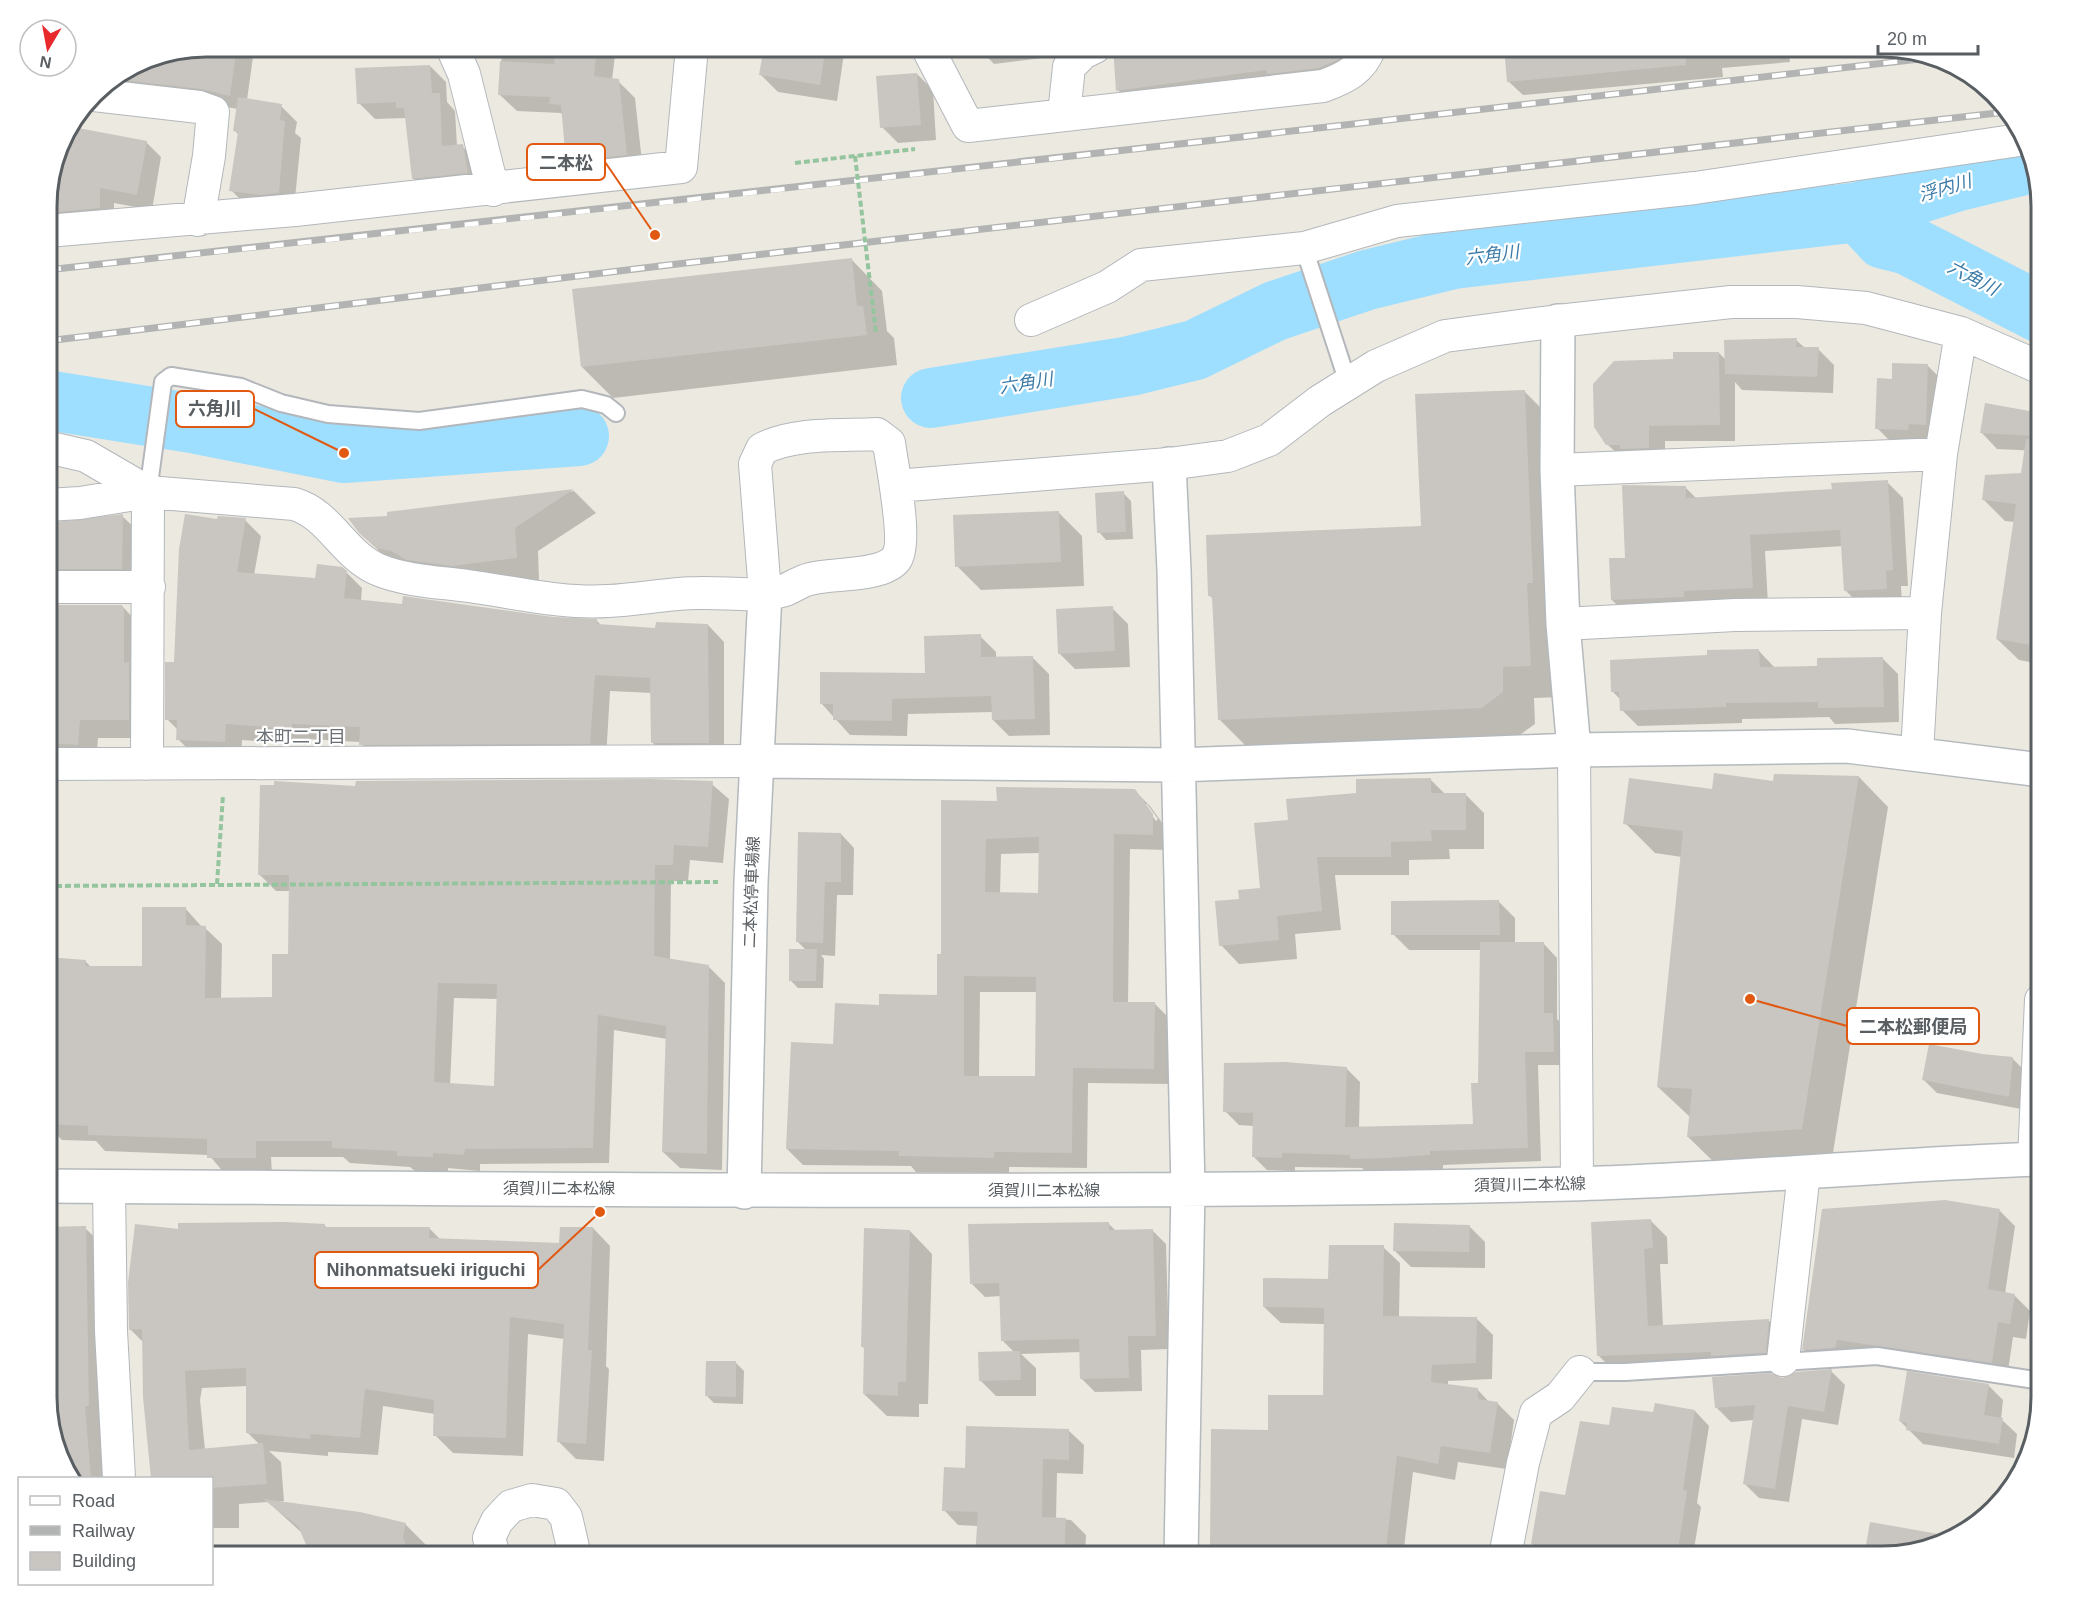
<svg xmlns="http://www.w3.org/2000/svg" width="2088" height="1603" font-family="Helvetica,'Noto Sans JP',sans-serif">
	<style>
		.shadow { fill: #0003; fill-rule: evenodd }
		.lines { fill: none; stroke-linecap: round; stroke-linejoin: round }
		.river { stroke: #9edeff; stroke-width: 60 }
		.building { fill: #c9c5c0; fill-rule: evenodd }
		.lane-casing { stroke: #b3b7bb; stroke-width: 20 }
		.street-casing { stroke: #b3b7bb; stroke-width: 34 }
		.secondary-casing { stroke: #b4b9bd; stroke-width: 36 }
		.path { stroke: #95c59f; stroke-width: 4; stroke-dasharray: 6 3; stroke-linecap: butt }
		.lane { stroke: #fff; stroke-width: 16 }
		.street { stroke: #fff; stroke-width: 32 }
		.secondary { stroke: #fff; stroke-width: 33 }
		.rail-casing { stroke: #b2b3b3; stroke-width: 7 }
		.rail { stroke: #fff; stroke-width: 4.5; stroke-dasharray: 14; stroke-linecap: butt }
		.path-bridge { stroke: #95c59f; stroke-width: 4; stroke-dasharray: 6 3; stroke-linecap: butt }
		.labels { text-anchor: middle; stroke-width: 4.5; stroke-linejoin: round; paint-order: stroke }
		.street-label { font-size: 16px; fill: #595e62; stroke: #fff }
		.water-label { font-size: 18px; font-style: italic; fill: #3a7aa7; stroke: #fff }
		.neighbourhood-label { font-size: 18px; fill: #6a7074; stroke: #fff }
		.rim { fill: none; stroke: #595e62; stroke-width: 3 }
		.leader { fill: none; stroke: #e15910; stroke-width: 2 }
		.callout-dot { fill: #e15910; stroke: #fff; stroke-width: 2 }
		.callout { fill: #fff; stroke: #e15910; stroke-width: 2 }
		.callout-label { font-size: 18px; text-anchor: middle; font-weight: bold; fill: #595e62 }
	</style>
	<rect width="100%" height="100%" fill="#ece9e0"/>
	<!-- shadow -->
	<path class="shadow" d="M206,46L243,47L253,57L247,100L281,106L297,122L295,133L301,138L294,209L247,206L231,190L239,135L234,130L238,109L101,86L145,59Z
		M502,47H616L612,80L618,81L635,98L643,171L584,178L567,161L563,116L561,113L517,111L500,95Z
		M765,47H845L837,101L778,92L761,75Z
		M978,47H1065L1066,55L994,64Z
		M1114,47H1360L1364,75L1138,111L1118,90Z
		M1505,47H1788L1790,62L1722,68L1723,77L1523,95L1508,81Z
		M430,66L446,82L447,102L455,111L457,146H462L478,162L483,188L429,194L413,178L407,118L375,119L359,103Z
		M917,74L933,90L936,140L898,143L882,127Z
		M63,136L146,142L161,157L152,210L114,203V223L47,234V195Z
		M852,260L882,291L887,331L894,338L897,365L613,398L582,367Z
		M1796,340L1805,348L1818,349L1834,365L1833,393L1742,390L1735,382V441H1665V464L1624,460L1607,444L1675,360L1719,353L1726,360Z
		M1928,366L1944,382L1942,440L1893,444L1877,428L1893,380Z
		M1524,391L1556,423L1562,697L1534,698L1535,724L1514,739L1251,751L1219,719L1214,600L1210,596L1422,527Z
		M2035,414L2041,420V451L1997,449L1982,433Z
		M2041,473V664L2019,660L1997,639L2015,522L2005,521L1984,500Z
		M1887,482L1903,498L1908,586H1901L1902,605L1862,607L1846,591L1843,546L1765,551L1768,604L1628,616L1612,600L1627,559L1685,487L1697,499L1833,490Z
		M574,491L596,513L538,551L539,580L476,588L384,556L360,532L388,518L389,514Z
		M1123,493L1131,501L1133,539L1106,540L1099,532Z
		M1058,512L1082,536L1084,586L981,590L957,566Z
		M122,516L141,534L140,587L50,596L47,606H122L140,625L147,738H98L96,763L47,760V526Z
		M245,520L261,536L254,575L316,579L346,572L362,588L361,601L597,621L602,626L657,629L708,625L724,642V759H669L653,743L652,693L610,691L606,759L376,760L360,742L308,739L307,745L242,740L241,757L194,755L178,739V730L167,719L175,664L218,521Z
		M1112,608L1128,624L1130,667L1075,669L1059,653Z
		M980,636L996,652V658H1033L1049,674L1050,735L1009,736L993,720V712L908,714L907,736L850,735L821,703L927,674Z
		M1759,651L1775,668H1819L1882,658L1898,674L1899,722L1835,724L1829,717L1742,719V723L1638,726L1622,710L1621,700L1613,692L1709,657Z
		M1859,777L1888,807L1832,1159L1718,1166L1688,1137L1690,1117L1658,1087L1682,857L1655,853L1625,823L1713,791L1775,782Z
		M1430,779L1445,794H1465L1484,813V849H1449L1450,859L1409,860V875H1335L1341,930L1295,934L1297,959L1239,964L1221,945L1241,900L1262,889L1290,822L1358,794Z
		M708,781L729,799L723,863L690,860L688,881H671L670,960L708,966L725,983L722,1170L680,1168L663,1152L667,1039L614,1030L609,1163L480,1164V1171L448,1168V1173L415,1171L410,1167L350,1163L343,1157H271L272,1174H225L209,1155L105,1151L96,1141L62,1140L47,1125V958L85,961L91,967L144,968L185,908L202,927L205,928L222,944L221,999L274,998L289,955L290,891H276L259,874L357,787V782ZM454,998L498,999L495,1088L450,1085Z
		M1134,790L1150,806L1168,831V850L1130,849L1128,1004H1155L1171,1020L1170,1084L1088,1083L1087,1168L1009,1167V1173L916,1172L911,1166L803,1165L787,1149L834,1045L881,1006L939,996L942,955L998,802ZM1144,804H1147L1158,819L1156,821ZM1040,853L1039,894H1000L1001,854ZM980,992H1038L1036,1078L979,1077Z
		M841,834L854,848L853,895H837L835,956L821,955L824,959L823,988H798L790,980L807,951L798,942Z
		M1499,902L1515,918V944L1543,943L1557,958V1019L1567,1029V1065H1538L1541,1161L1443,1165V1169L1401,1171L1366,1172L1362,1168L1295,1167V1171L1267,1170L1253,1156L1254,1126L1239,1125L1225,1111L1346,1068L1360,1082L1359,1128L1474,1126L1480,1084L1481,950H1409L1393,934Z
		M2012,1058L2025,1071L2021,1109L1937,1093L1924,1080Z
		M2000,1211L2015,1226L2005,1294L2014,1295L2030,1311L2026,1339L2013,1337L2007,1378L1852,1355L1819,1365L1804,1350Z
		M1651,1221L1667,1237L1668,1264H1660L1663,1326L1769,1321L1785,1337L1781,1368L1614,1371L1598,1355Z
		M1108,1223L1116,1231L1152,1230L1166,1244L1169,1349L1141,1350L1142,1391L1095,1392L1081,1378V1352L1021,1354L1036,1368V1396H996L980,1380L1014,1352L1002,1340L1001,1296L985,1297L971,1283Z
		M324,1225L328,1228H429L441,1240L560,1245L593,1228L610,1246L606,1366L609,1369L604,1461L576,1459L558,1441L564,1339L528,1334L523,1456L453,1453L435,1435V1414L383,1406L378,1455L328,1452V1456L269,1451L281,1462L284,1501L278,1502L405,1524L428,1547L426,1556H313L302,1533L268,1502L239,1504V1528H212V1478H152L144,1343L130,1329L179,1231ZM248,1386L247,1432L260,1445L205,1450L200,1400L202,1388Z
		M1469,1226L1485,1242V1268L1411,1267L1395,1251Z
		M47,1228H85L105,1247L108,1478H72L63,1468L47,1407Z
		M910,1231L932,1254L928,1404H919V1417L887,1416L864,1394L865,1349L862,1346Z
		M1383,1247L1400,1263L1399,1317L1476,1318L1493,1335L1492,1379L1448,1381V1385L1477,1389L1489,1402L1497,1403L1514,1420L1507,1469L1458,1462L1455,1480L1413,1472L1403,1556H1217L1211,1549L1269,1431L1325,1396V1324L1281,1323L1264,1307L1329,1280Z
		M736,1363L744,1371L743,1404L714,1403L707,1396Z
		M1831,1371L1845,1385L1838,1425L1802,1419L1789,1502L1759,1498L1744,1483L1754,1420L1731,1422L1716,1407L1782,1380Z
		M1988,1385L2003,1400L2001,1419L2017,1434L2014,1458L1923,1444L1900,1421Z
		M1695,1411L1709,1426L1697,1503L1701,1507L1694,1549L1736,1555L1737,1552L1764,1556H1534L1536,1547L1533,1544L1611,1427L1654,1414Z
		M1069,1431L1084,1445L1083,1474L1057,1473L1056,1519L1071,1520L1086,1535L1085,1556H976L978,1526L958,1525L944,1510L966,1469Z
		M1941,1536L1947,1541L1882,1556Z"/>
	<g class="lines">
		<!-- river -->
		<path class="river" d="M1859,212L1884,239L1908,245L2041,313
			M931,398L1130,366L1195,350L1275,311L1367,280L1453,259L1859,212L1958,181L2032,163
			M47,400L197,424L344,453L579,436"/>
	</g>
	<!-- building -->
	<path class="building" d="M237,46L230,96L201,89L112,79L145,58L206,46Z
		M556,46H597L594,76L619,79L627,155L566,162L561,105L549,104L550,97L498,95L500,61L554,64Z
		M764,46H826L820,85L759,75Z
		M1113,46H1351L1341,58L1319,68L1267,74L1266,70L1116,91Z
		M1504,46H1685L1686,65L1507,82Z
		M430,65L432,93H440L442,146L463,144L468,173L412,179L404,108H396V102L357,104L355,68Z
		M917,73L921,125L880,128L876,76Z
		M238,97L282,104L280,120L285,121L279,193L260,195L229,191L238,132L233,131Z
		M78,128L147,141L137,195L100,188V208L47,213V195L63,136L76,137Z
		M852,258L857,306H863L867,335L581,367L572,289Z
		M1797,338L1796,347H1819L1817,377L1725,374L1724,340Z
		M1673,352H1719L1720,425L1649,426V448L1620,449V445H1606L1594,427L1593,384L1614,361L1673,359Z
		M1892,363L1928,364L1926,425L1909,424L1908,430L1875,429L1877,378L1892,379Z
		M1525,390L1533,583H1527L1531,666L1503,667V692L1482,708L1218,720L1212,596H1208L1206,535L1421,526L1415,394Z
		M1985,403L2036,412L2032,436L1980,433Z
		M2026,439L2042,440V647L1996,639L2016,504L1982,500L1985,475L2021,473Z
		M1888,480L1893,570L1886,571L1887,589L1844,591L1840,530L1750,535L1753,588L1684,591V597L1611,600L1609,558H1625L1622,485L1686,486V498L1832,489L1831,483Z
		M574,489L515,528L517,558L452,566L407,560L391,551L376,548L359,533L348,518L387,516V512Z
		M1124,491L1126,532L1097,533L1095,493Z
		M1059,511L1061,562L955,567L953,515Z
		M123,514L122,569H47V523Z
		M185,514L217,519L218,516L246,518L237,572L315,578L317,564L342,567L347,571L344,598L402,604L403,596L410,597L553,617L597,619V624L655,628L656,622L708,624L709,743H651L650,678L595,675L590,744L359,745L360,727L292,724V729L226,724L225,742L176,740L177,720H165V662H174L179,549Z
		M47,605H122L124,610V663L129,662V720H80L78,745L47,743Z
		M1113,606L1115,651L1058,654L1056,609Z
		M981,634V657L1033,656L1035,719L992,720L991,696L892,699V721L833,720V704H820V672L925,673L924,636Z
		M1759,649L1760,667L1817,666V658L1883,657L1884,707L1818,708V702L1726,703V707L1620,711L1619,692H1611L1610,660L1707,655V650Z
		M1714,773L1773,781L1774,774L1859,776L1802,1129L1687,1137L1692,1089L1657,1087L1683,831L1623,824L1629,778L1712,789Z
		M1431,778V793H1466V830H1431L1432,841L1391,842V857H1317L1322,911L1277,916L1279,940L1219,946L1215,901L1239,899L1238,890L1260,888L1254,823L1288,820L1286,799L1356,793V779Z
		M651,779L713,781L708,847L674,845L673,865H655L654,956L709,965L707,1154L662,1152L666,1026L598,1015L593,1148L465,1149L464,1155L433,1153V1157L397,1156V1151L332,1148V1141H256V1158H207V1139L88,1135V1126L47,1124V957L86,960L85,966H142V907H186V925L206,926L205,998L272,997V954H288L289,875H258L260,785H274V781L355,786L356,781ZM438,983L497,984L494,1086L434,1082Z
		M996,787L1135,789L1153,814V835L1114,834L1113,1002H1155L1154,1069L1073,1068L1072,1153L994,1152V1158L899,1156V1151L786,1149L791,1042L833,1044L835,1003L879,1005V994L937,995V954H941V800L997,801ZM1039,837L1038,893L985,892L986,839ZM964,976L1036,977L1035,1076H964Z
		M798,832L841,833V882H825L823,943L796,942Z
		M1499,900L1500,935H1391V901Z
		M1480,942H1544V1013H1553L1554,1052H1525L1528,1148L1430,1151V1155L1386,1158L1350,1159V1155L1282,1153V1158L1252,1157L1253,1113L1223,1112L1224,1063L1285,1062L1347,1067L1345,1127L1473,1124L1471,1083H1478Z
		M789,949H817L816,981H789Z
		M1929,1044L1982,1054L2013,1057L2009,1097L1922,1080Z
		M1945,1200L2000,1209L1988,1289L2015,1294L2010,1324L1998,1322L1992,1363L1837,1340L1835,1348L1802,1350L1822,1209Z
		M1651,1219L1653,1248L1644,1249L1648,1326L1769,1319L1766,1353L1711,1356V1352L1597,1356L1591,1222Z
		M285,1222L325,1224V1227H430L429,1238L559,1243L560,1227H593L588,1350H592L586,1444L557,1442L564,1324L510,1317L506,1438L433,1436L434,1400L365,1389L360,1438L311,1434L310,1439L246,1433V1368L185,1371L189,1450L263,1443L267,1484L212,1488V1479H151L143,1397L142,1329L129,1330L128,1283L135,1224L178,1229V1223Z
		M1109,1222V1230L1153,1229L1156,1336H1128L1129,1378L1080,1379L1079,1339L1001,1341L999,1283L970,1284L968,1224Z
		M1394,1223L1470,1225L1469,1252L1393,1251Z
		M86,1226L89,1406H85L91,1479H72L63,1468L47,1407V1227Z
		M864,1228L910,1230L906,1382H898V1396L863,1394L864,1347H861Z
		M1329,1245H1384L1383,1316L1477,1317L1476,1363L1432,1365L1431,1382L1478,1388V1399L1498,1402L1490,1453L1441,1446L1438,1464L1397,1456L1385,1557H1215L1216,1550H1210L1211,1429L1268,1430V1395H1323L1324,1308L1263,1307V1278L1328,1279Z
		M1020,1351L1021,1380L979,1381L978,1352Z
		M706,1361H736V1397L705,1396Z
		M1832,1369L1824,1412L1788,1406L1775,1489L1743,1484L1755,1405L1715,1408L1712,1377L1771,1373L1782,1378L1796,1372Z
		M1907,1371L1989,1384L1984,1415L2003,1418L1999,1444L1906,1430L1907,1423L1899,1421Z
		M1655,1403L1695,1410L1683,1490L1687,1491L1677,1557H1595L1531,1544L1540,1491L1565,1495L1580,1421L1609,1425L1612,1407L1653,1412Z
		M966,1426L1069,1429V1460L1043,1459L1042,1517L1066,1518L1064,1556H975L978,1512L942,1511L944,1467L965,1468Z
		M263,1499L360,1512L406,1523L403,1536L409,1556H311L298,1526Z
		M1870,1522L1956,1537L1882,1557H1864Z"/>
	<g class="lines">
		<defs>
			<path id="lane" d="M1304,248L1348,383
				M148,492L163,382L171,376L241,387L281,403L328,414L419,421L582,399L606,405L616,413
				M1580,1372H1625L1877,1356L2041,1381"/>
			<path id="street" d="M452,47L464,74L493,190
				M927,47L968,126L1323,86C1345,78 1362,70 1370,47
				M94,95L199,107L213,112L209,156L198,220
				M1064,114L1069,67L1083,53L1095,47
				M47,231L295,210L681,167L692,47
				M1031,320L1107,287L1141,265L1304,248L1397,221L1695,188L2026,139
				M47,447L86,456L148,492L147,764
				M1557,470L1941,454
				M896,486L1169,464L1228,456L1269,440L1320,401L1376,366L1445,336L1558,321L1731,302H1797L1866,308L1961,333L2041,368
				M47,505L80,503L148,492L294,504C330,514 344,556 379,570C406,581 439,582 468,586C513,592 562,604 608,601C638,600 668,593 699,593C726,592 759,598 785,590C793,587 801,581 810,579C832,573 882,577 896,559C908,543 892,465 889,443L877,434C840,436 795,432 762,449L755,464L765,593
				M47,587H149
				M1563,624L1735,615L1925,613
				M1574,750L1577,1184
				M1917,753L1925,613L1941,454L1961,333
				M47,764L757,761
				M2034,1160L2041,1000
				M109,1187L111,1331L119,1478
				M1783,1360L1804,1172
				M494,1556L489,1538L497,1521L511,1506L532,1500L556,1504L566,1517L575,1556
				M1505,1556L1523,1463L1536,1413L1560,1397L1580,1372"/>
			<path id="secondary" d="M1558,321L1557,470L1563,624L1574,750
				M1169,464L1174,570L1188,1189L1181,1556
				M757,761L1177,765L1574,750L1847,746L2041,770
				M47,1186C555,1189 1063,1195 1571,1184C1728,1180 1885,1164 2041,1159
				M744,1192L751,882L765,593"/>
		</defs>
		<!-- lane casing -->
		<use href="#lane" class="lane-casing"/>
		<!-- street casing -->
		<use href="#street" class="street-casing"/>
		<!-- secondary casing -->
		<use href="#secondary" class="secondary-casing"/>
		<!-- path -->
		<path class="path" d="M795,163L915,149
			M217,884L223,795
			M47,886L718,882"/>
		<!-- lane -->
		<use href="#lane" class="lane"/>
		<!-- street -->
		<use href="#street" class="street"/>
		<!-- secondary -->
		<use href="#secondary" class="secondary"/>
		<defs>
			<path id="rail" d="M47,270C678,203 1307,129 1937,57
				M47,341L660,266L2006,112"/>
		</defs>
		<!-- rail casing -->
		<use href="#rail" class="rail-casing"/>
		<!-- rail -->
		<use href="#rail" class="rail"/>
		<!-- path-bridge -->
		<path class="path-bridge" d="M855,156L876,333"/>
	</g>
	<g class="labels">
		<!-- street labels -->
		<g class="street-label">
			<text transform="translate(751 892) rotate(-88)" y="6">二本松停車場線</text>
			<text transform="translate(1530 1184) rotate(-1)" y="6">須賀川二本松線</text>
			<text x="559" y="1194">須賀川二本松線</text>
			<text x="1044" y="1196">須賀川二本松線</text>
		</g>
		<!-- water labels -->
		<g class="water-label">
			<text transform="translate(1945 188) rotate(-16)" y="6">浮内川</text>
			<text transform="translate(1492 255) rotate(-7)" y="6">六角川</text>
			<text transform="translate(1973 278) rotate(27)" y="6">六角川</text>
			<text transform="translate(1026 383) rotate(-9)" y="6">六角川</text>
		</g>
		<!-- neighbourhood labels -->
		<g class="neighbourhood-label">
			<text x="301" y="743">本町二丁目</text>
		</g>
	</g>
	<!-- crop -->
	<path d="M0 0H2088V1603H0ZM206 57H1882A149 149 0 0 1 2031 206V1397A149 149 0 0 1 1882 1546H206A149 149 0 0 1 57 1397V206A149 149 0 0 1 206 57Z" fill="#fff" fill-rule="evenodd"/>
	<path class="rim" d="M206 57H1882A149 149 0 0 1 2031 206V1397A149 149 0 0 1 1882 1546H206A149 149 0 0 1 57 1397V206A149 149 0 0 1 206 57Z"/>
	<!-- callouts -->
	<path class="leader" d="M655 235L605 162M344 453L254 409M1750 999L1847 1026M600 1212L538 1270"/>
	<g class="callout-dot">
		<circle cx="655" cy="235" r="6"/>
		<circle cx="344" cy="453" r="6"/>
		<circle cx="1750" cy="999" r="6"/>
		<circle cx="600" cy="1212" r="6"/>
	</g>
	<g class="callout">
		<rect x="527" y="144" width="78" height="36" rx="6"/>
		<rect x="176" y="391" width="78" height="36" rx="6"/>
		<rect x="1847" y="1008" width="132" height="36" rx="6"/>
		<rect x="315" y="1252" width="223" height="36" rx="6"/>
	</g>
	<g class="callout-label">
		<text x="566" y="169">二本松</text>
		<text x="215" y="415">六角川</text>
		<text x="1913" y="1033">二本松郵便局</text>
		<text x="426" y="1276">Nihonmatsueki iriguchi</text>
	</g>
	<!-- legend -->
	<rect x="18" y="1477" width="195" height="108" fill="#ffffff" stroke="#bdbfc0" stroke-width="1.5"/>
	<rect x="30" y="1496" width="30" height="9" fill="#ffffff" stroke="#bdbfc0" stroke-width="1.5"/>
	<text x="72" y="1507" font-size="18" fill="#595e62">Road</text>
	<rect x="30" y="1526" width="30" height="9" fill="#b2b3b3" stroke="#bdbfc0" stroke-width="1.5"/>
	<text x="72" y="1537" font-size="18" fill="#595e62">Railway</text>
	<rect x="30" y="1552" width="30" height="18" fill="#c9c5c0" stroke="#bdbfc0" stroke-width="1.5"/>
	<text x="72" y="1567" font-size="18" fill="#595e62">Building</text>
	<!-- north arrow -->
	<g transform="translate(48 48) rotate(190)"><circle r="28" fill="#ffffff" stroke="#bdbfc0" stroke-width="1.5"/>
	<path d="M0-4.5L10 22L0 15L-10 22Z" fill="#e92a2d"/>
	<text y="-9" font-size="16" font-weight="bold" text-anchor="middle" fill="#595e62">N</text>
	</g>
	<!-- scale -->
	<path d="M1878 45v9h100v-9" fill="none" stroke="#595e62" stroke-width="3"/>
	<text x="1887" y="45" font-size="18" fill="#595e62" stroke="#ffffff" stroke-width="4.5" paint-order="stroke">20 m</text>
</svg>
